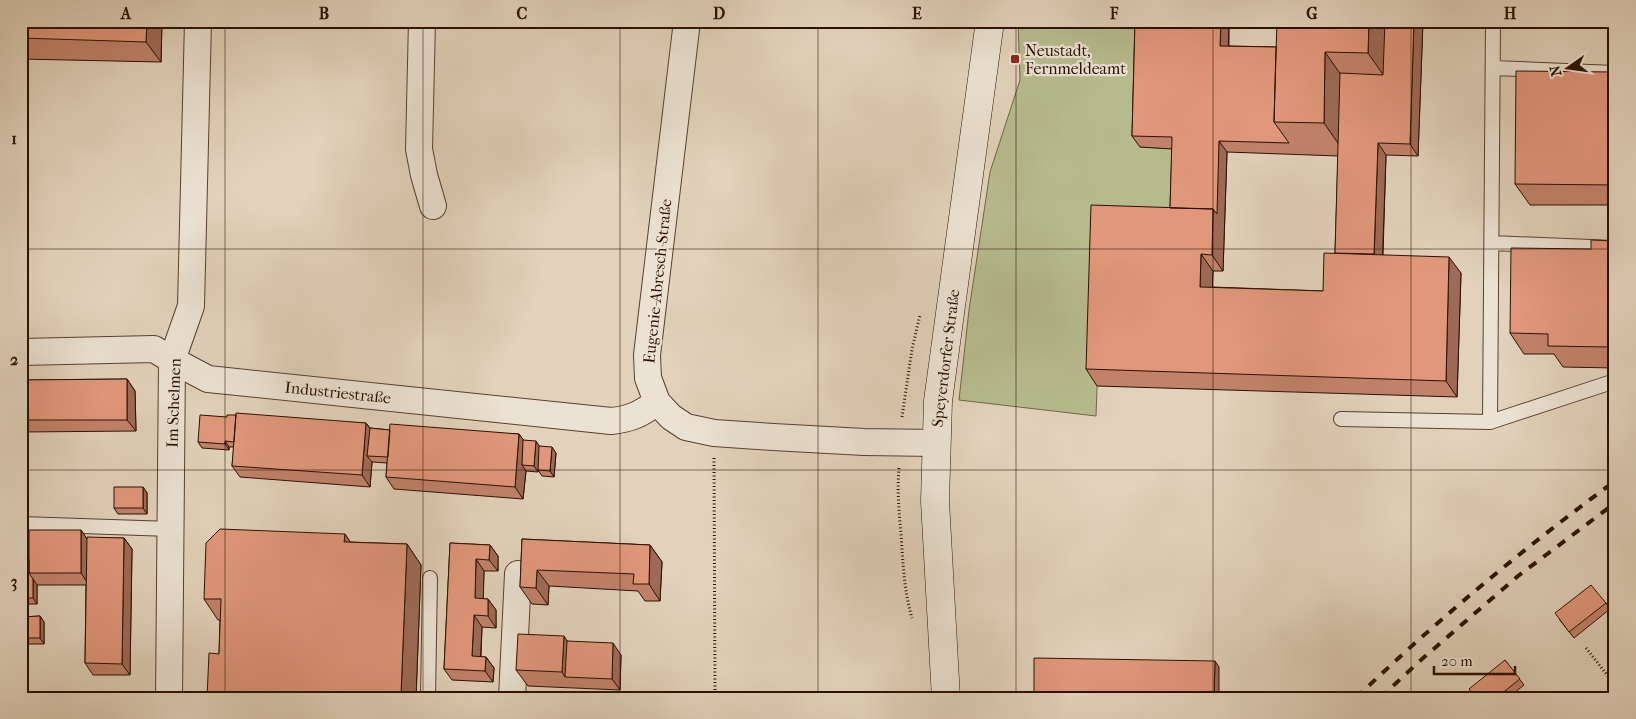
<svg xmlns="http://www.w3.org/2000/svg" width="1636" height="719" font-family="'IM FELL French Canon',serif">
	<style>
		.grass { fill: #b6bb8e; stroke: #706647 }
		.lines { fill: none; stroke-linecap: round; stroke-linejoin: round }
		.lane-casing { stroke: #58402f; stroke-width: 16 }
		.street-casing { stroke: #58402f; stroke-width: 28 }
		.secondary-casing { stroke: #2a1000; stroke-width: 29 }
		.path { stroke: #2a1000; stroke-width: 3; stroke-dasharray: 1 2.5; stroke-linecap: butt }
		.lane { stroke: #ece2d3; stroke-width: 14 }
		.street { stroke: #ece2d3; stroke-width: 26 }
		.secondary { stroke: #ece2d3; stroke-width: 28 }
		.rail { stroke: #2a1000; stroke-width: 4; stroke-dasharray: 9 9; stroke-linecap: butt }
		.wall { fill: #c2826a; stroke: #2a1000; fill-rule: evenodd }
		.shaded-wall { fill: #9e6a56; stroke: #2a1000 }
		.building { fill: #e1977b; stroke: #2a1000 }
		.grid { fill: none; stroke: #2a1000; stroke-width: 1; stroke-opacity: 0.55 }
		.poi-dot { fill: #8f2418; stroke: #ece2d3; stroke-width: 2 }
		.labels { text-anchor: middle; stroke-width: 4.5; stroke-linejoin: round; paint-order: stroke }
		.poi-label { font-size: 16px; fill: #2a1000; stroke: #ece2d3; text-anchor: start }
		.street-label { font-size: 16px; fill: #2a1000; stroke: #ece2d3 }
		.neatline { fill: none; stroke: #2a1000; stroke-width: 2 }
		.grid-label { font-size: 16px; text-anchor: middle; font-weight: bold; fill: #2a1000 }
	</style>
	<rect width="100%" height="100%" fill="#e2d2bb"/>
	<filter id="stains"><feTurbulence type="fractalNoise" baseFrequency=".004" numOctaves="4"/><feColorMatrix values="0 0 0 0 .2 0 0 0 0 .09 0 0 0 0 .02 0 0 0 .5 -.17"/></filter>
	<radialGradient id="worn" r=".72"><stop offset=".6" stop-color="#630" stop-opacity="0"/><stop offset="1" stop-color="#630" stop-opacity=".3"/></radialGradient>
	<!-- grass -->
	<path class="grass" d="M1018,21H1144L1140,147L1180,149L1178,224L1103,222L1096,416L959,400L969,310L990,172L1020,80Z"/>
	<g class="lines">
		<defs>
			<path id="lane" d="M1493,68L1615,73
				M1492,243L1615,248
				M1341,419L1490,422L1615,381
				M1490,422L1493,21
				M21,524L171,529
				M428,698L430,578"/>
			<path id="street" d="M422,21L419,149L424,175L433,206
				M687,21L647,355L648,378L657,402L671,417L686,427L714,433L773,437L864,442L936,443
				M21,352L154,349L172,360L208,379L611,421C631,419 641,414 657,402
				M169,698L172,360L191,306L198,21
				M512,698L518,574"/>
			<path id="secondary" d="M946,698L935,501L938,401L990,21"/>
		</defs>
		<!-- lane casing -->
		<use href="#lane" class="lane-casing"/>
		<!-- street casing -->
		<use href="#street" class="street-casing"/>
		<!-- secondary casing -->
		<use href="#secondary" class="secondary-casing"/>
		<!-- path -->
		<path class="path" d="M902,417L912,349L920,315
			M714,458L715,698
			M899,468C897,491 899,512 901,534C903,563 904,591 912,618
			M1586,648L1615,685"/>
		<!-- lane -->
		<use href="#lane" class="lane"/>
		<!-- street -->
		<use href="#street" class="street"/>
		<!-- secondary -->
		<use href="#secondary" class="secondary"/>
		<!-- rail -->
		<path class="rail" d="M1356,698C1437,620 1524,548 1615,481
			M1380,698L1422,659L1518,576L1615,503"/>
	</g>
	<!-- wall -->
	<path class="wall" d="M21,21H162L161,62L21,59Z
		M1135,21H1229V46L1276,47L1423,21L1418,156L1386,155L1383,255L1461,273L1457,397L1097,386L1086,369L1170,208L1172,149L1140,147L1132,136ZM1227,152L1338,156L1335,253L1323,291L1212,287L1213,271H1223Z
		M1615,72V205H1530L1515,184Z
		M1615,241V368L1563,367L1554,354H1524L1510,333L1591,249Z
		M127,379L135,391L136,431L21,432V380Z
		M227,417L366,423L370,428L390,430L519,434L523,440L556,453L554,477L542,476L538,470V472L526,471L523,499L394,489L386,477L387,463L372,462L370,487L240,477L232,466L234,447H229V450L202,448L198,442Z
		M143,487L147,493V514H118L114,508Z
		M81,530L87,539L124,538L132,549L130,675H93L85,663L86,585H37V604H22L21,603V559H29Z
		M345,534L350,542L407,544L421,565L416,698H207L219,654L220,620H218L204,599Z
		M522,539L650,545L662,562L660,601H645L638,591L549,586L548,605L532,604L520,587Z
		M450,543L490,545L498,556V571H484L483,599H488L496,610V628L482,627L481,657H486L494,668L493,682L452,680L444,669Z
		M1606,603L1610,609L1574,638L1559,619Z
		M1615,608V663L1608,654Z
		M40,616L44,622V644H21V617Z
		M567,641L621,655L620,690L528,686L516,670Z
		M1505,660L1524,685L1508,698H1475Z"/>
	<!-- shaded-wall -->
	<path class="shaded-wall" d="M147,21H162L161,62L146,42Z
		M1221,21H1229L1228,57L1220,46Z
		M1369,21H1393L1391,86L1368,53Z
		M1414,21H1423L1418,156L1410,144Z
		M1325,52L1348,85L1347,156L1324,123Z
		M1219,141L1227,152L1223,271L1212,255L1213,209Z
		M1378,143L1386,155L1382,271L1374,259Z
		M1201,254L1213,271L1212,304L1200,287Z
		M1449,257L1461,273L1457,397L1446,381Z
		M1611,307L1615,312V353L1611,347Z
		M127,379L135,391L136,431L127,420Z
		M366,423L374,434L367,456L372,462L370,487L362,475Z
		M519,434L528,446L522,465L526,471L523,499L515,487Z
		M225,441L229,447V450L225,444Z
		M536,441L540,447L538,472L534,466Z
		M552,447L556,453L554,477L550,471Z
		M143,487L147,493V514L143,508Z
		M81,530L89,542V585L81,573Z
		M345,534L359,555L344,542Z
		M124,538L132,549L130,675L122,664Z
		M407,544L421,565L416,698H403L401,695Z
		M490,545L498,556V571L489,560Z
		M650,545L662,562L660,601L649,584Z
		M476,559L484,571L483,610L475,598Z
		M537,570L549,586L548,605L536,588Z
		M33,579L37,585V604L33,598Z
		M488,599L496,610V628L488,616Z
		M474,615L482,627L480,668L472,656Z
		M40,616L44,622V644L40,638Z
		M564,636L575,653L565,677L562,672Z
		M613,643L621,655L620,690L612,679Z
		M486,657L494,668L493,682L485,671Z
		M1215,661L1219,667V698H1214Z"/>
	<!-- building -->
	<path class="building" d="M21,21H147L146,42L21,38Z
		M1135,21H1221L1220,46L1276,47L1274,122L1289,143L1219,141L1217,214L1213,209L1170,208L1172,137L1132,136Z
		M1277,21H1369L1368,53L1325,52L1324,123L1274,122Z
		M1385,21H1414L1410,144L1378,143L1374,254L1335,253L1340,73L1383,75Z
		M1516,71L1615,72V185L1515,184Z
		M1091,205L1213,209L1212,255L1201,254L1200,287L1323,291L1324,253L1449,257L1446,381L1086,369Z
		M1591,240L1615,241V307H1611V347L1548,346V334L1510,333L1511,248L1591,249Z
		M127,379V420H21V380Z
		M236,413L366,423L362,475L232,466Z
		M200,415L227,417V415H236L234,442L225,441V444L198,442Z
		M390,424L519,434L515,487L386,477Z
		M370,428L390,430L388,457L367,456Z
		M523,440L536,441L534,466L522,465Z
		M539,446L552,447L550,471L538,470Z
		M114,487H143V508H114Z
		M220,529L345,534L344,542L407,544L401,695L389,694V698H207L209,653L219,654L221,599H204L206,543Z
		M29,530H81V573H29Z
		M87,537L124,538L122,664L85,663Z
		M522,539L650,545L649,584H633L634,574L537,570L536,588L520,587Z
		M450,543L490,545L489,560L476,559L475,598L488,599V616L474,615L472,656L486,657L485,671L444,669Z
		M21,559H29V573L33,579V598H21Z
		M1591,585L1606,603L1569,632L1555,613Z
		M1610,607L1615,608V654H1608Z
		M40,616V638H21V617Z
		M518,634L564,636L562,672L516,670Z
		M567,641L613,643L612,679L565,677Z
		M1034,658L1215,661L1214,698H1034Z
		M1505,660L1520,679L1496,698H1476L1469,689Z"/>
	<!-- grid -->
	<path class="grid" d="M225,21V698M423,21V698M620,21V698M818,21V698M1016,21V698M1213,21V698M1411,21V698M21,249H1615M21,470H1615"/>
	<!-- markers -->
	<rect class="poi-dot" x="1010" y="54" width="10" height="10" rx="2.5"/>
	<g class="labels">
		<!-- poi labels -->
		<g class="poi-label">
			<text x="1025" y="56">Neustadt,<tspan x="1025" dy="18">Fernmeldeamt</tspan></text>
		</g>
		<!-- street labels -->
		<g class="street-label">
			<text transform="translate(657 281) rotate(-84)" y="6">Eugenie-Abresch-Straße</text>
			<text transform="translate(945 358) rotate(-83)" y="6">Speyerdorfer Straße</text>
			<text transform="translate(338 392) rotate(6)" y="6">Industriestraße</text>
			<text transform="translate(173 403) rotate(-88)" y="6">Im Schelmen</text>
		</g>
	</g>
	<!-- margin -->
	<rect width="1636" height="719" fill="none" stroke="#e2d2bb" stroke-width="55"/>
	<!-- north arrow -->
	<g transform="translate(1568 68) rotate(256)" stroke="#ece2d3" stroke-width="4" paint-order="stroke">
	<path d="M0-4L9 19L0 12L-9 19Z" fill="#2a1000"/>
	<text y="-8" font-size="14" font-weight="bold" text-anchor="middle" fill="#2a1000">N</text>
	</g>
	<!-- scale -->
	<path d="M1434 666v8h81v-8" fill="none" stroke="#2a1000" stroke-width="2.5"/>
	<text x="1441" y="666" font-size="15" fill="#2a1000" stroke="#ece2d3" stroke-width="4" paint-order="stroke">20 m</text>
	<rect x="28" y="28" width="1580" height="664" class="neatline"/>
	<g class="grid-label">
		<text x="126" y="19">A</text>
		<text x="324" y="19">B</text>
		<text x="522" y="19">C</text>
		<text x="719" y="19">D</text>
		<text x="917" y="19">E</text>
		<text x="1114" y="19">F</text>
		<text x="1312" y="19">G</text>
		<text x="1510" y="19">H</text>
		<text x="14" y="144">1</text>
		<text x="14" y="365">2</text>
		<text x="14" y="587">3</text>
	</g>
	<rect width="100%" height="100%" filter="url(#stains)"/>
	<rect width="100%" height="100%" fill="url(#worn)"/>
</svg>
